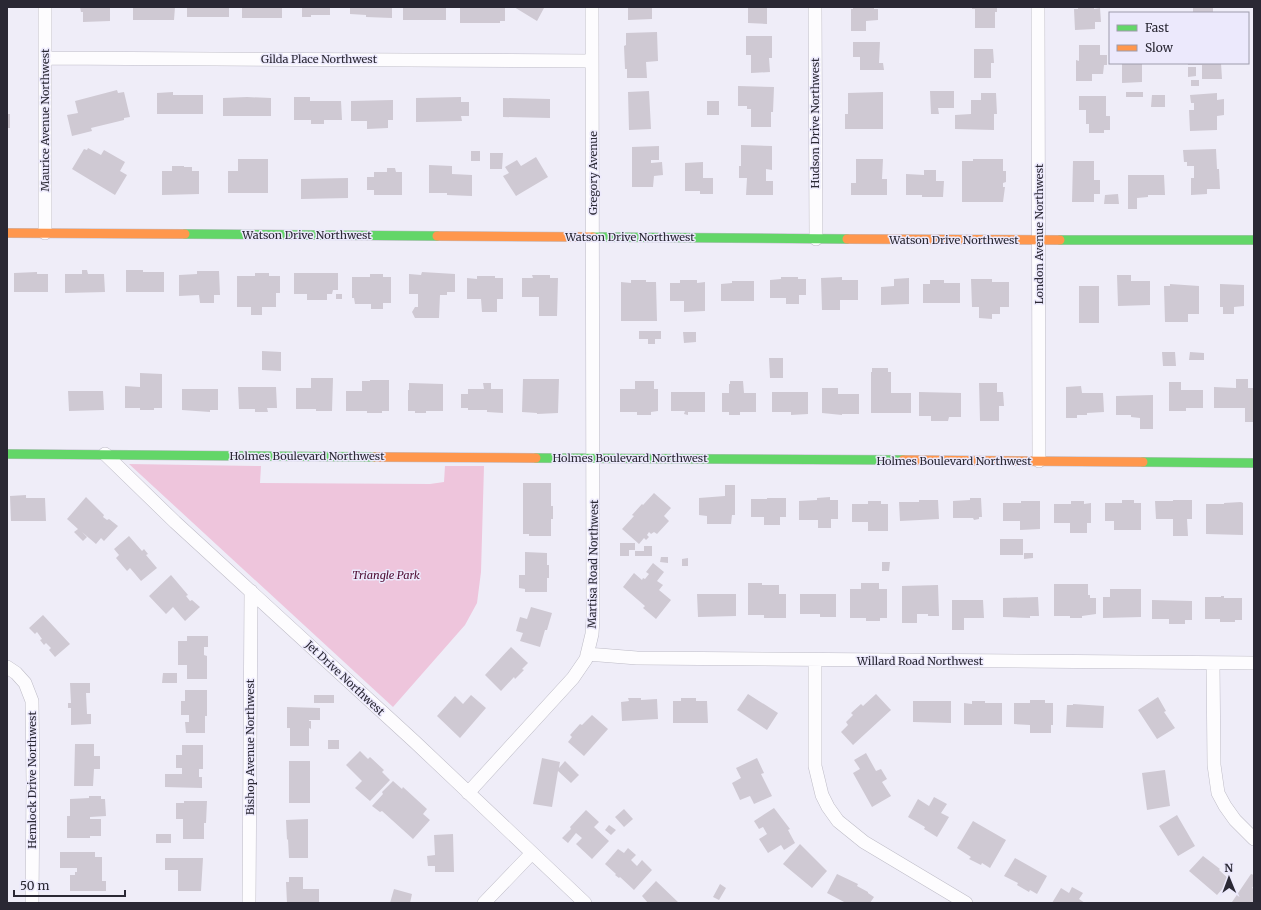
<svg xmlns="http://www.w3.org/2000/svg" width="1261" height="910" font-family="Merriweather,serif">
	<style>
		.green { fill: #eec5dc }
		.building { fill: #cfc9d3 }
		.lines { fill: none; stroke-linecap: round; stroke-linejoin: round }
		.street-casing { stroke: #bebcc7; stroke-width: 14 }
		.fast-casing { stroke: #bebcc7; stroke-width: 10 }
		.slow-casing { stroke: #bebcc7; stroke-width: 10 }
		.street { stroke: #fdfcfe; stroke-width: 13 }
		.fast { stroke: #63d668; stroke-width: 9 }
		.slow { stroke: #ff974d; stroke-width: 9 }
		.labels { text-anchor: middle; stroke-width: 3; stroke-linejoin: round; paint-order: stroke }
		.street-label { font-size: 11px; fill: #2a2834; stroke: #ece9fc }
		.park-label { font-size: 11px; font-style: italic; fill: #4c082f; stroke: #ece9fc }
	</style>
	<rect width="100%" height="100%" fill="#efedf8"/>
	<!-- green -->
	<path class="green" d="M129,464L261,466L260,483L430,484L444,482L445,466H484L481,572L477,603L465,625L393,707Z"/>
	<!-- building -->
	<path class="building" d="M80,7H110V21L83,22V12H81Z
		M133,7H175L174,20H133Z
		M187,7H229V17H187Z
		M242,7H282V18H242Z
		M302,7H330V15H311V17H302Z
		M350,7H392V18L366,17V15L350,14Z
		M403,7H446V20H403Z
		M460,7L505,8V21H500V23H460Z
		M514,7H543L544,8L537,21Z
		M628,7H652V19L628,20Z
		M748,7H767V24L748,23Z
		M853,7H874V9H878V20L866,21V31H851V9H853Z
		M972,7H997V12H995V28H975V9H972Z
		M1078,7H1094V9L1100,8L1101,22H1095V29L1075,30L1074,9H1078Z
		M1193,7H1213V13H1193Z
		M657,32L658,61L646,62L647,78H627V69H625L624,46L626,45V33Z
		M746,36H772V58H769L770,72L751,73V55H746Z
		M853,42H880L879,63H883L884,70H860V57H853Z
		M1079,45H1100V55H1107V65H1104L1103,74H1092V81H1076V60L1079,61Z
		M974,49H993L994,63H991V78H974Z
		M1188,63H1221L1222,79H1202V65H1188Z
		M1122,64H1142V82L1122,83Z
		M1188,67H1196V76L1188,77Z
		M1191,80H1199V86H1191Z
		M738,86L774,87L773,112H771V127H751V109H747V106H738Z
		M117,90L118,93L124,92L130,117L124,118V120L91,128L92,131L72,136L67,115L78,113L75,101Z
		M649,91L651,129L629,130L628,92Z
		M930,91H954V108H938L939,114H931Z
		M173,92V95H203V114H157V93Z
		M883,92V129H845V114H848V93Z
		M1126,92H1143V97H1126Z
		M981,93H996L997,114H994V130L955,129V115L971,114V100H981Z
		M1217,93V100L1224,99V115L1217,116V130L1190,131L1189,110H1194V103H1191L1190,95Z
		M1152,95H1165V107H1151Z
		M1079,96H1106V116H1110V130H1104V133H1089V124H1086V110H1079Z
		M247,97L271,98V116H223V98Z
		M294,97H310V101H341L342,120H324V124H311V120H294Z
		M461,97V102H469V116H461L462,121L416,122V98Z
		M503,98L550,99V118L503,117Z
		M393,100V120H388V128L367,129V121H351V101Z
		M707,101H719V115H707Z
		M7,114H10V128H7Z
		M741,145L772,146V170L766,169V181H773V195H746L747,178H739V166H741Z
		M659,146V160H651V163L662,162L663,175L654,176L653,187H632V147Z
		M88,148L101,155L104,150L125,162L120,171L127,175L115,195L72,169L84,149L87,150Z
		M1216,149L1217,169H1219L1220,189H1207V194L1191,195V178H1194V166H1187V162H1184L1183,150Z
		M471,151H480V161H471Z
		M490,153H503L502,169H490Z
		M536,157L548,177L516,196L503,176L509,173L505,167L517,160L521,166Z
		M238,159H268V193H228V171H238Z
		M856,159H883L882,179H887V195H851V183H856Z
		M973,159H1003V171H1006V182L1003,183V187H1005L1003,202H962V161H973Z
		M1073,161H1094V180H1100V194H1094V202H1072Z
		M703,162V178H713V194H700V191H685V163Z
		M429,165L452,166V174L472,175V196L447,195V193H429Z
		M172,166H184V167H192V171H199V194L162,195V171H172Z
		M387,168H395L396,172H402V195H374V190H367V177H374V172H387Z
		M924,170H936V181H944L943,197H922V195H906V174L924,175Z
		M1128,175H1164L1165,195H1148V197L1137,198V209H1128Z
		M348,178V198L301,199V179Z
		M1118,194L1119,204H1104L1105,195Z
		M82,270H87L88,274H104L105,292L65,293V274H82Z
		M126,270H143V272H164V292H126Z
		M197,271H219L220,295H214V303H200L199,295L179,296V275L197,274Z
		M37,272V274H48V292H14V273Z
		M422,272L455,274V292H447V295H440L439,318H415L412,312L415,307H418V294H409V274L421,275Z
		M255,273H269V276H280V293H276V307H262V315H251V307H237V276H255Z
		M294,273H338V290H333L332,294H327V300H307V294H294Z
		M370,274H383V277H391V303H383V309H371V304H355L354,298H352V277H370Z
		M532,275H550V278H558L557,316H539V297H522V278H533Z
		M1117,275H1131V281H1150V305L1118,306Z
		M477,276H495V278H503V299H497V312H482L481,299H467V278L477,279Z
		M781,277H798V279H806V295H799V304H786V298H770V280L781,279Z
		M842,277V280H858V300H840V310H822L821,278Z
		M909,278V304L881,305V287L894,286V279Z
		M971,279H992V282H1009V307H1000V314H992V319L979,318V307H972Z
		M631,280H646V282H656L657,321H621V282L631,283Z
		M680,280H697V283L705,282V311L684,312V301H670V283H680Z
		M930,280H944V283H960V303H923V284H930Z
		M732,281H754V301H721V284L732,283Z
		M1170,284L1199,286V314H1188V322H1165L1164,286H1170Z
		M1220,284L1244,285V306L1234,307V314H1223V307H1220Z
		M1079,286H1099V323H1079Z
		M336,294H342V299H336Z
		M639,331H661V339H655V344H648V339H639Z
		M683,332H696V342L684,343Z
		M262,351L281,352V371L262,370Z
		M1162,352H1175L1176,366H1163Z
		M1190,352L1204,353V360H1189Z
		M769,358H783V378H770Z
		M872,368H888V372H891V393H911V413H871V372H872Z
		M140,373L162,374V408H154V410H140V408H125V386L140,387Z
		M311,378H333L332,411H316V409H296V388H311Z
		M523,379H559L558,413L537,414V413L522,412Z
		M1236,379H1248V388H1254V422H1245V408H1214V387L1236,388Z
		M370,380H389V411H382V413H367V411H346V391H362V381H370Z
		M635,381H654V389H658V411L651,412V415H637V412H620V389H635Z
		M730,381H743L744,393H756V412H740V415H729V412H722V393H729V384H730Z
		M1169,382H1181V390H1203V408H1186V411H1169Z
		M409,383L443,384V411H426V413H415V411H408V390H409Z
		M483,383H491V389H503V413L487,412V410H468V408H461V394H468V389H484Z
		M979,383H997V392H1003L1004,406H999V421H980Z
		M1081,386L1082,393H1103L1104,412L1087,413V415H1077V418H1066V387Z
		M238,387H276L277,408H267L268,412H255V409H239Z
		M822,388H838V394H859V414H842V415L822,413Z
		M182,389H218V410H210V412L182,410Z
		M68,391H103L104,410L69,411Z
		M671,392H705V412H688V415L684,414L685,411H671Z
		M772,392H808V414L791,415V412H772Z
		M919,392L961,393V417H949L948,421H931V416H919Z
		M1153,395V429H1140V418L1131,417V415H1116V396Z
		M523,483H551V506H553V519H551V536H529V534H523Z
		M725,485H735V515H732L731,524H707V516L699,515V498L725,496Z
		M654,493L671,508L664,516L669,521L657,534L654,532L651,534L649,532L647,535L649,537L646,540L644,538L639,544L622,529L634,516L632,515L642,504L643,505Z
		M26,495V498H45L46,521H11L10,496Z
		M86,497L104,515L103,517L107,520L109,519L118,526L104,541L101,538L96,544L82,532L87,537L83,541L74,532L78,529L67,519Z
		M830,497V500H838V519H831V528H818V520H799V501L817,500V498Z
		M767,498H786V517H780V525H764V517H751V499H767Z
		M970,498H981L982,517H979V519L974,520L973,518H953V501L970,500Z
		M919,500H938L939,519L900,521L899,502H919Z
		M1122,500H1134V503H1141V530H1114V521H1105V503H1122Z
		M1173,500H1192V519H1187L1188,536H1173V519H1156L1155,501H1173Z
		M868,501H881V504H888V531H868V522H852V504H868Z
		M1021,501H1040V529L1020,530V521H1003V503H1021Z
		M1071,501H1084V504L1091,503V523H1087V533H1070V523H1054V504H1071Z
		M1241,502L1243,503V535L1206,534V504H1224V503Z
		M129,536L142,551L144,549L148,554L146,555L157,568L141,581L130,568L127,571L116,558L119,555L114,549Z
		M1000,539H1023V555H1000Z
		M620,543H635V550H629V556H620Z
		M644,546H652V556H635V551H644Z
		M525,552L547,553V565H549V578H547V592H525V589L519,588V575H525Z
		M1024,553H1033V558L1024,559Z
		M661,557H668V563L660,562Z
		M688,558V566H682V559Z
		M882,562H890L889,571H882Z
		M653,563L664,572L657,581L663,585L659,590L671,600L656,619L643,608L645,606L623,587L634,573L642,580L643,578L645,579L649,574L646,572Z
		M171,575L188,595L186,596L190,601L192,600L200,607L185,621L173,607L166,614L149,596Z
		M748,583H762V585H779V594H786V618H764V615H748Z
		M861,583H879V589H887V618H880V621H866V618H850V589H861Z
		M1054,584H1088V595H1090V598H1096V614L1082,616V618H1070V616H1054Z
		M938,585L939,616H928V614H917V623H902V586Z
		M1110,589H1141V617L1103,618V597H1110Z
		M697,594H736V616L698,617Z
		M800,594H836V617H820V614H800Z
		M1221,596H1224V598H1242V620H1235V622H1220V619H1205V597H1221Z
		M1038,597L1039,616H1030V618L1003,617V598Z
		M952,600H983L984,618H964V630H952Z
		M1152,600L1192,601V620H1185V624H1169V619H1152Z
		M531,607L552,613L547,630H545L540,647L520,641L523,633L516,631L520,617L527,619Z
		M43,615L70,644L55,657L49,650L51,648L46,643L44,645L40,640L42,639L37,632L35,634L29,628Z
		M187,636H208V647H204V655L207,656V679H187V665H178V641H187Z
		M511,647L528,663L522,669L524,670L515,679L514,677L501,691L485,675Z
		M163,673H177V683H162Z
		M70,683H90V693H86L87,714H91V724L71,725V708H68V703H71Z
		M185,690H207V716H205V733H186L185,722H189V715H181V701H185Z
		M748,694L778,713L767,730L737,710Z
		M876,694L891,710L853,745L841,732L848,725L846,722L853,715L851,713L861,704L863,706Z
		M314,695H334V703H314Z
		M471,695L486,708L460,738L437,716L455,696L463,704Z
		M1158,697L1166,711L1164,712L1175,728L1157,739L1138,710Z
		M628,698H641V700L657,699L658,719L622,721L621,702L629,701Z
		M681,698H696V701H707L708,723H673V701H681Z
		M1030,700H1045V703H1053V725H1051V733H1030V725L1014,724V703H1030Z
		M913,701H951V723L913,722Z
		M972,701H985V703H1002V725H964V703L972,704Z
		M1073,704L1104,706L1103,728L1066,727L1067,705H1073Z
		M287,707L320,708V720H309V721H311V729L309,728V746H290V728H287Z
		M592,715L608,729L584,756L568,742L572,737L570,735L580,724L582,725Z
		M328,740H339V749H328Z
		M75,744H94V756H100V769H94L93,786H74Z
		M182,745H203V769H199V777H202V788L165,787V774H182V768H176V755H182Z
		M360,751L368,759L370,757L384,770L382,772L390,780L370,801L355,788L362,781L346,765Z
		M866,753L876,771L881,769L887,779L882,782L891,796L872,807L853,773L860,769L854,760Z
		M542,758L560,762L559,768L565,761L579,775L571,783L558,771L552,807L533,804Z
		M757,758L764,773L761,774L772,796L754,804L750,796L740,800L732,783L741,778L736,768Z
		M289,761H310V803H289Z
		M1165,770L1170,806L1147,810L1142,773Z
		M393,781L402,789L403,787L427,809L423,814L430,820L413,839L382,811L380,812L372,806L383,794L382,792Z
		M89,796H101V799H105L106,816L90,817V819H101V836H90V838H67V816H70V799L89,798Z
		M934,797L947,804L941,813L949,817L937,837L924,829L925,827L908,817L918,799L929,806Z
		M184,801H207L206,823H204V839H183V819H176V803H184Z
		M774,808L790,829L788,830L795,843L784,850L781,845L768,853L759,839L767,834L763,827L759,829L754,821Z
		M624,809L633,819L624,827L615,817Z
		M586,810L599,822L594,827L609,841L592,859L576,844L582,838L576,833L568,843L562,838L571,829L570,827Z
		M1177,815L1195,846L1178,856L1159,826Z
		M308,819V858H289L288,839L287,840L286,820Z
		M973,821L1006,840L990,868L982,863L981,865L969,859L971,857L957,848Z
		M609,825L616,830L611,835L605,830Z
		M156,834H171V843H156Z
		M453,834L454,872H435V866H428L427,856L435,855L434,835Z
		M800,844L827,871L812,888L783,864Z
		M628,848L636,855L631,860L637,866L642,860L652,870L634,890L620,877L619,878L615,875L616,874L605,864L618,849L624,853Z
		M60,852H95V857H102V881H106V891H70V875H75V872H77V868H60Z
		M1203,856L1220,869L1219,870L1230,880L1217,895L1189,871Z
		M165,858H203L201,891H178V870H165Z
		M1015,858L1047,876L1037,894L1030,890L1029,892L1017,885L1018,883L1004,876Z
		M837,874L858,884L857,886L868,892V893L874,897L870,903H846L827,893Z
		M1251,874L1254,875V885L1252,888L1254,889V903H1233L1232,902Z
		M289,877H303V889H319V903H287L286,882H289Z
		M656,881L679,903H648L642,896Z
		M720,884L726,888L719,900L713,897Z
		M1072,887L1083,893L1079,899L1085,903H1052L1061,888L1069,893Z
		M394,889L412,894L410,903H390Z"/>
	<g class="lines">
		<defs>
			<path id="street" d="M45,7V233
				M815,7L816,239
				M1038,7L1039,461
				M45,58L592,61
				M105,454L175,522L415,742L585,903
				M587,654L637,658L1254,663
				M815,660V766L822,795L828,807L838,821L864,842L966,903
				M1213,663L1214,765L1218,793L1225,806L1235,820L1254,839
				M7,667L16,673L25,683L32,701L33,784L32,903
				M468,793L573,678L586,659L592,634L593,618L592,7
				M249,903L251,591
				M484,903L532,853"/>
			<path id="fast" d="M185,234L437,236
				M593,237L847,239
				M1060,240H1254
				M7,454L374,457
				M536,458L903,460
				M1143,462L1254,463"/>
			<path id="slow" d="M7,233L185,234
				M437,236L593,237
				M847,239L1060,240
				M374,457L536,458
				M903,460L1143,462"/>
		</defs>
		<!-- street casing -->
		<use href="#street" class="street-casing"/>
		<!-- fast casing -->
		<use href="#fast" class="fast-casing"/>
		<!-- slow casing -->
		<use href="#slow" class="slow-casing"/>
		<!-- street -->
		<use href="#street" class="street"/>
		<!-- fast -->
		<use href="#fast" class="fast"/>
		<!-- slow -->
		<use href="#slow" class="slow"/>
	</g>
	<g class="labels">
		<!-- street labels -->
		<g class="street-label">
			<text x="319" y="63">Gilda Place Northwest</text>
			<text transform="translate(45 120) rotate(-90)" y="4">Maurice Avenue Northwest</text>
			<text transform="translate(815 123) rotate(-90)" y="4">Hudson Drive Northwest</text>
			<text transform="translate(593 173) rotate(-90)" y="4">Gregory Avenue</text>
			<text transform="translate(1039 234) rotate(-90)" y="4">London Avenue Northwest</text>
			<text x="307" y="239">Watson Drive Northwest</text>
			<text x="630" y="241">Watson Drive Northwest</text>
			<text x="954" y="244">Watson Drive Northwest</text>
			<text x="307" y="460">Holmes Boulevard Northwest</text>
			<text x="630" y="462">Holmes Boulevard Northwest</text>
			<text x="954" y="465">Holmes Boulevard Northwest</text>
			<text transform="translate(593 564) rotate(-89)" y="4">Martisa Road Northwest</text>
			<text x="920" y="665">Willard Road Northwest</text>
			<text transform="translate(345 678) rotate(43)" y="4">Jet Drive Northwest</text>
			<text transform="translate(250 747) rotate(-90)" y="4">Bishop Avenue Northwest</text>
			<text transform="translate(32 780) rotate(-90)" y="4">Hemlock Drive Northwest</text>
		</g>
		<!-- park labels -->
		<g class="park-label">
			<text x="386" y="579">Triangle Park</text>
		</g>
	</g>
	<!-- border -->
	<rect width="1261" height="910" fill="none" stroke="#2a2834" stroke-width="16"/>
	<!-- legend -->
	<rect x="1109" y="12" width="140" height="52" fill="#ece9fc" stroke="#9e9cac"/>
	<rect x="1117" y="25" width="20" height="6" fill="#63d668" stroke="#9e9cac"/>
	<text x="1145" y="32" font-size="12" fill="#2a2834">Fast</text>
	<rect x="1117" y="45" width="20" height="6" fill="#ff974d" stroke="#9e9cac"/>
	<text x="1145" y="52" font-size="12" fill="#2a2834">Slow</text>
	<!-- north arrow -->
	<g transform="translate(1229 878) rotate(359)" stroke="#ece9fc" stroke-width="3" paint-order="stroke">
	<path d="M0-3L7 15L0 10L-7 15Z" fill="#2a2834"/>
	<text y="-6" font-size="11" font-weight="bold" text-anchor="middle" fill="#2a2834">N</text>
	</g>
	<!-- scale -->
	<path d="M14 890v6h111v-6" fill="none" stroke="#2a2834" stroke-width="2"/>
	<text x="20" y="890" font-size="12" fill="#2a2834" stroke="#ece9fc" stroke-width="3" paint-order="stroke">50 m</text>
</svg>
